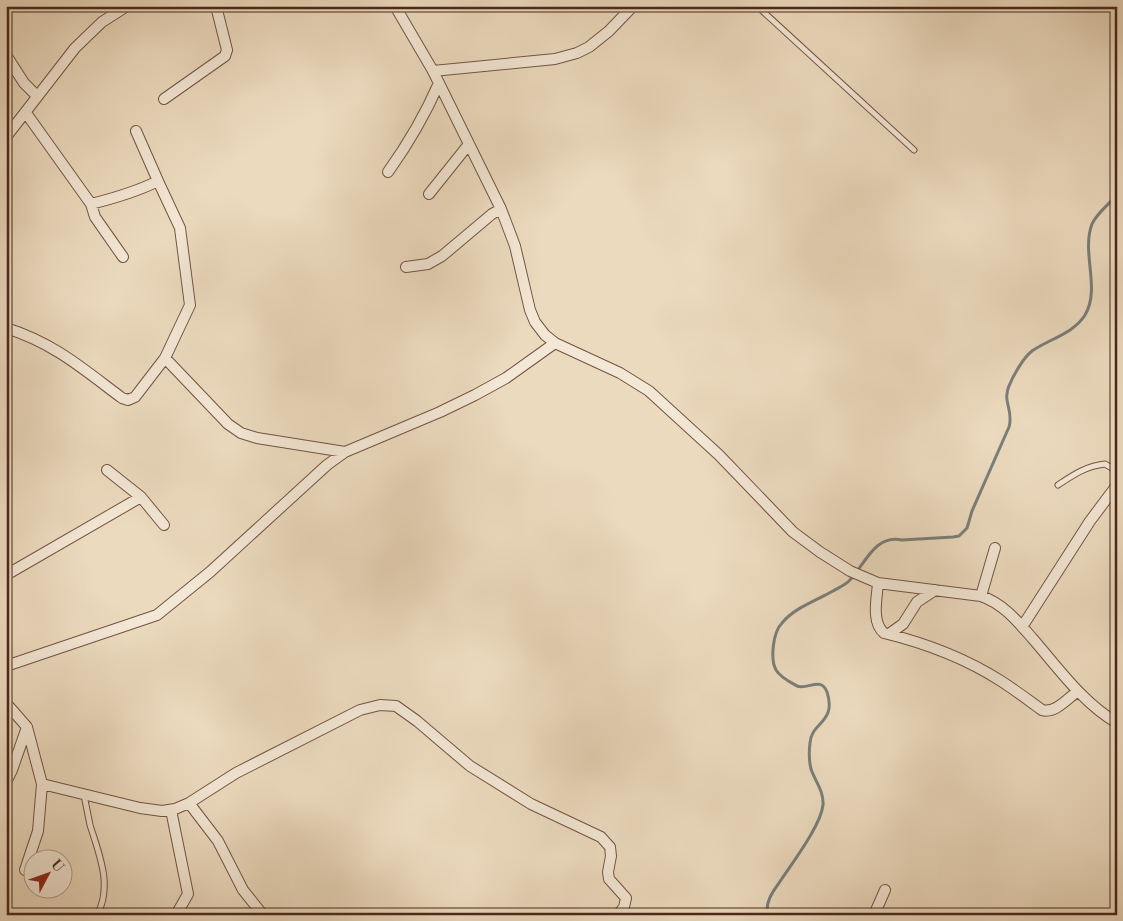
<svg xmlns="http://www.w3.org/2000/svg" width="1123" height="921" font-family="'Libre Bodoni',serif">
	<style>
		.lines { fill: none; stroke-linecap: round; stroke-linejoin: round }
		.stream { stroke: #7a7f7a; stroke-width: 3 }
		.lane-casing { stroke: #725444; stroke-width: 7 }
		.street-casing { stroke: #725444; stroke-width: 12 }
		.lane { stroke: #f3e7d5; stroke-width: 5 }
		.street { stroke: #f3e7d5; stroke-width: 10 }
	</style>
	<rect width="100%" height="100%" fill="#ecdabe"/>
	<filter id="stains"><feTurbulence type="fractalNoise" baseFrequency=".004" numOctaves="4"/><feColorMatrix values="0 0 0 0 .2 0 0 0 0 .09 0 0 0 0 .02 0 0 0 .5 -.17"/></filter>
	<radialGradient id="worn" r=".72"><stop offset=".6" stop-color="#630" stop-opacity="0"/><stop offset="1" stop-color="#630" stop-opacity=".3"/></radialGradient>
	<g class="lines">
		<!-- stream -->
		<path class="stream" d="M767,915C767,910 767,904 769,900C771,893 777,886 781,880C793,862 821,825 823,805C824,791 815,781 811,769C809,761 809,751 810,743C811,722 837,723 827,692C821,676 808,690 797,686C790,682 781,678 776,670C770,659 773,632 782,623C794,608 817,600 833,591C838,588 845,585 849,581C865,565 874,534 902,540L953,537L959,536L967,528L972,511L1009,427C1014,411 1002,401 1009,386C1013,376 1023,358 1032,351C1049,339 1073,334 1085,315C1101,288 1081,253 1092,224C1097,213 1109,204 1117,195"/>
		<defs>
			<path id="lane" d="M757,6L914,150
				M1058,485C1073,475 1086,466 1105,464L1117,471
				M84,795C86,805 88,815 90,825C99,854 113,886 97,915"/>
			<path id="street" d="M395,6L433,71L501,209L515,246L530,310L535,322L545,335L555,343L620,373L649,391L719,455L793,532L820,552L850,571L878,583L981,596C1004,604 1018,622 1033,639C1059,669 1083,703 1117,723
				M6,55L24,83L37,96
				M433,71L555,59L577,53L589,47L609,31L633,6
				M164,99L225,56L227,50L216,6
				M26,113L91,204L95,217L123,257
				M6,137L75,48L102,22L127,6
				M388,172C408,144 425,115 439,83
				M429,194L469,144
				M91,204C115,198 136,192 158,181L136,131
				M406,267L428,264L442,256L492,214L501,209
				M6,328C54,343 83,369 122,398L128,400L135,397L165,358L190,305L180,228L158,181
				M165,358L228,424L241,433L257,438L345,452
				M107,470L141,497L164,525
				M6,575L141,497
				M878,583C877,598 871,622 884,633C925,643 965,658 1001,681C1015,690 1028,700 1042,710C1055,714 1068,698 1078,691
				M981,596L995,548
				M1022,627L1090,521L1117,485
				M889,634L903,624L917,602L935,590
				M6,666L157,615L210,572L327,465L345,452L440,412L475,395L506,378L555,343
				M6,703L27,727L42,784L140,808L162,811L175,809L189,803L236,773L360,710L380,705L396,706L417,721L470,766L531,804L601,837L610,847L611,856L608,872L609,879L626,898L624,907L618,915
				M6,782L12,770L27,727
				M189,803L218,841L243,890L263,915
				M171,810L188,894L176,915
				M25,870L38,831L42,784
				M874,915L885,890"/>
		</defs>
		<!-- lane casing -->
		<use href="#lane" class="lane-casing"/>
		<!-- street casing -->
		<use href="#street" class="street-casing"/>
		<!-- lane -->
		<use href="#lane" class="lane"/>
		<!-- street -->
		<use href="#street" class="street"/>
	</g>
	<!-- margin -->
	<rect width="1123" height="921" fill="none" stroke="#ecdabe" stroke-width="25"/>
	<rect x="8" y="8" width="1108" height="906" fill="none" stroke="#49281b" stroke-width="2.5"/>
	<rect x="12" y="12" width="1098" height="896" fill="none" stroke="#49281b"/>
	<!-- north arrow -->
	<g transform="translate(48 874) rotate(49)"><circle r="24" fill="#f3e7d5" stroke="#af9b8b"/>
	<path d="M0-4L9 19L0 12L-9 19Z" fill="#8f2418"/>
	<text y="-8" font-size="14" font-weight="bold" text-anchor="middle" fill="#49281b">U</text>
	</g>
	<rect width="100%" height="100%" filter="url(#stains)"/>
	<rect width="100%" height="100%" fill="url(#worn)"/>
</svg>
